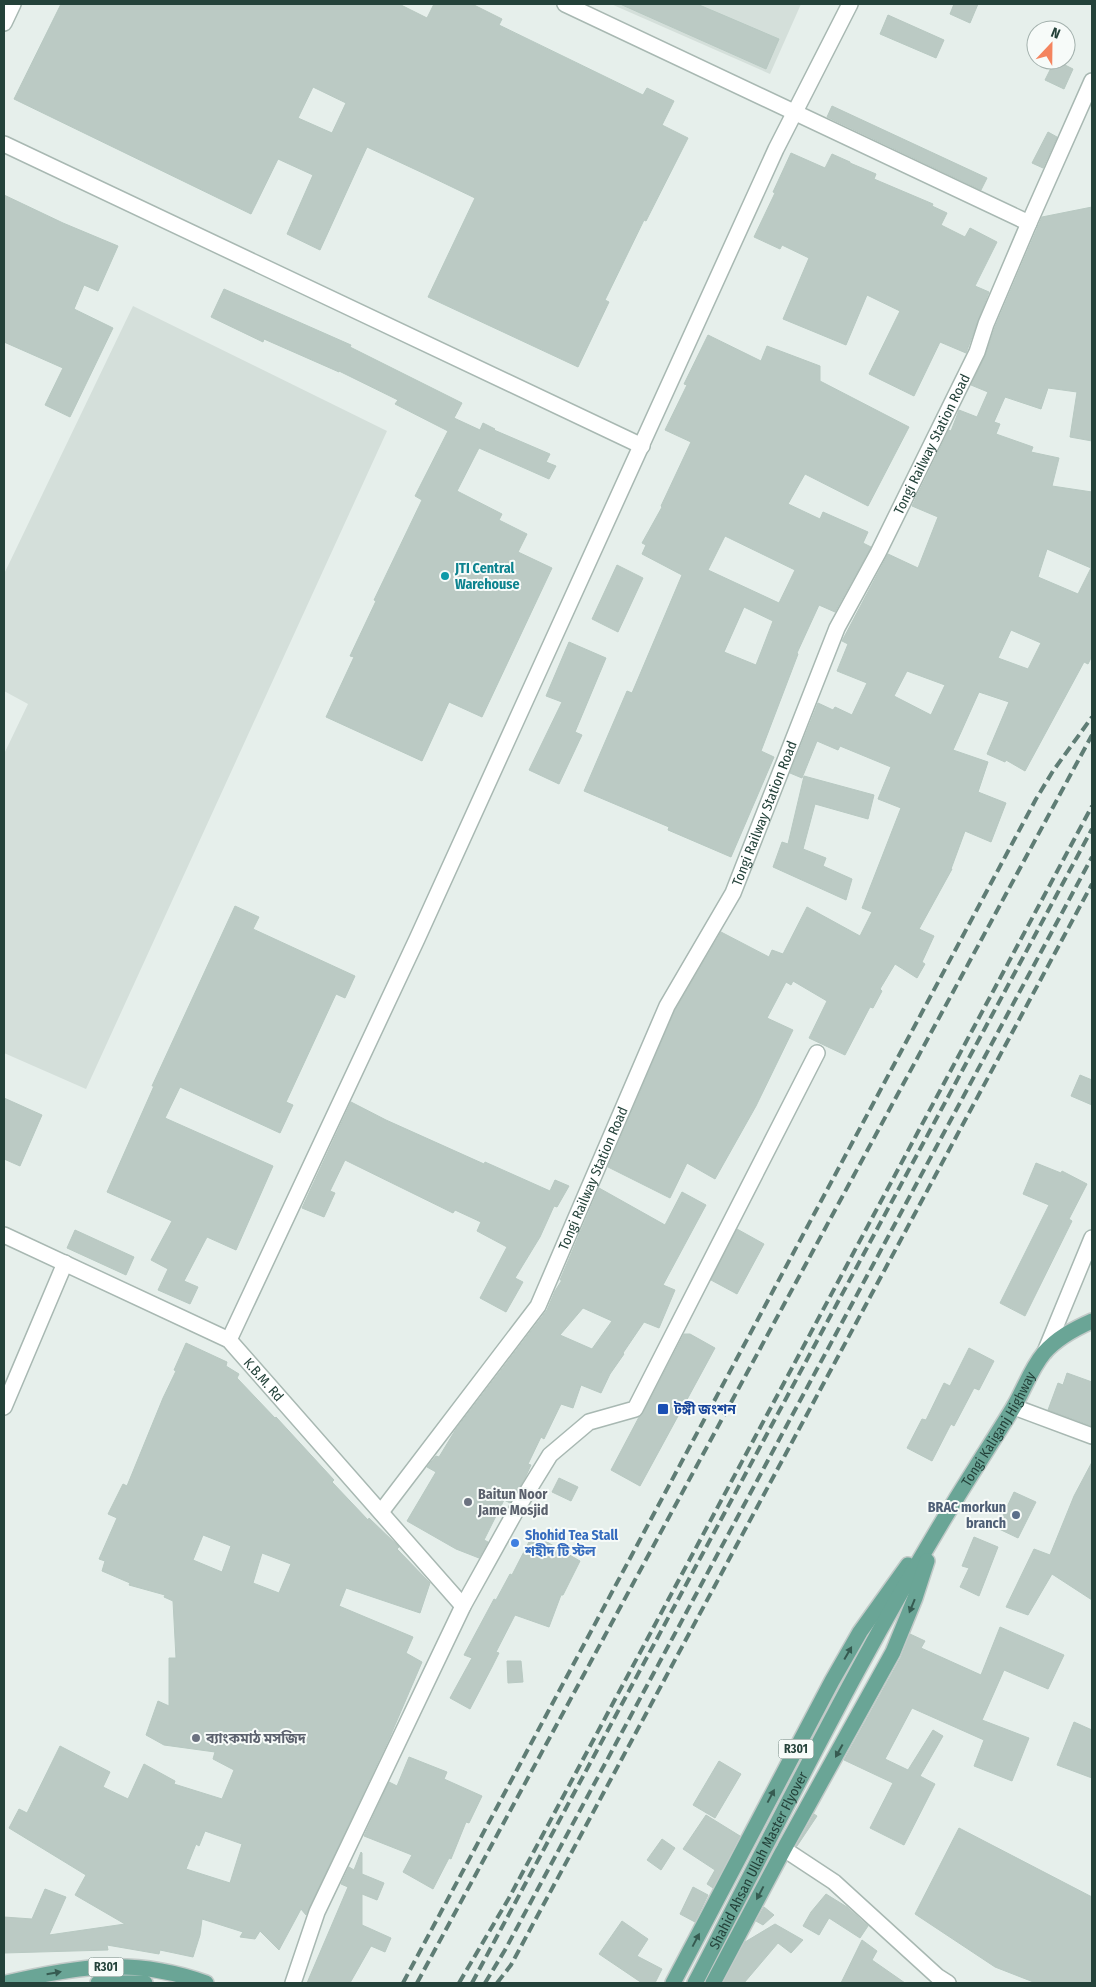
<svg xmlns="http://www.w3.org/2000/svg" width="1096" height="1987" font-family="'Fira Sans Condensed','Noto Sans Bengali',sans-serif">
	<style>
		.built { fill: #d4dfda }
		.building { fill: #bbcac4; stroke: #b8c9c2; fill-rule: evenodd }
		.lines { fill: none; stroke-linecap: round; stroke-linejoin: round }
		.minor-casing { stroke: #a8b8b2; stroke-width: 18 }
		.major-casing { stroke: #c2cac8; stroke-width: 18 }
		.minor { stroke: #fff; stroke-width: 15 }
		.major { stroke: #6aa596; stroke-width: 15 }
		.rail { stroke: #5f7d75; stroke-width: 4; stroke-dasharray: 10 5; stroke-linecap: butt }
		.oneway { fill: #365b51 }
		.culture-dot { fill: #0f9aa8; stroke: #f7fbf9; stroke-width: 2 }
		.transit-dot { fill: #1a4fb4; stroke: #f7fbf9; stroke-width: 2 }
		.worship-dot { fill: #6b7280; stroke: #f7fbf9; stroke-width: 2 }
		.service-dot { fill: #5c6f8a; stroke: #f7fbf9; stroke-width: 2 }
		.shop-dot { fill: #3f7fe0; stroke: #f7fbf9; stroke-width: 2 }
		.labels { text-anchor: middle; stroke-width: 4; stroke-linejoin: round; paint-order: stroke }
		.shield { fill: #f7fbf9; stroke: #637a73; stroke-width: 1 }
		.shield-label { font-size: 12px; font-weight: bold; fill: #24423a }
		.street-label { font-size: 14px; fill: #24423a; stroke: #f7fbf9 }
		.culture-label { font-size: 14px; font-weight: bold; fill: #0d838f; stroke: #f7fbf9; text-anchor: start }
		.transit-label { font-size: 14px; font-weight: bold; fill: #164399; stroke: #f7fbf9; text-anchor: start }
		.worship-label { font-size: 14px; font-weight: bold; fill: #5b616d; stroke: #f7fbf9; text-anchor: start }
		.service-label { font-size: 14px; font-weight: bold; fill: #4e5e75; stroke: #f7fbf9; text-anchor: end }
		.shop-label { font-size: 14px; font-weight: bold; fill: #366cbe; stroke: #f7fbf9; text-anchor: start }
	</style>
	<rect width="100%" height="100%" fill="#e6efeb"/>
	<!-- built -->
	<path class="built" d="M611,4H801L770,74Z
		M133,306L387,431L86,1089L4,1053V754L28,704L4,691V574Z"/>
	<!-- building -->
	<path class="building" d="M61,4H399L427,18L434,4H472L502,19L499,25L643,95L647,88L674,101L662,125L688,138L646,221L644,220L605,300L609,302L578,367L428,297L475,198L425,174L367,147L320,250L287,234L313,175L278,159L251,214L14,99ZM313,87L346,103L332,133L298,118Z
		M620,4H697L779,39L766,69Z
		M954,4H978L970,23L950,14Z
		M888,15L944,40L936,58L880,34Z
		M1055,60L1073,69L1064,89L1045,80Z
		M832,106L987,178L981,190L827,117Z
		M1048,132L1057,137L1043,168L1032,163Z
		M791,153L825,168L832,154L850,162V163L876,174L874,179L933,204L932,206L947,213L941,225L965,237L970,228L997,242L975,286L989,292L966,353L940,342L914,396L869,374L900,311L867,295L846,345L783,319L809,258L782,245L780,249L754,237L775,193L773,192Z
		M4,195L63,223L118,246L98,291L84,285L74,309L113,328L70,417L45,405L63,368L4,342Z
		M1092,207V441L1070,437L1077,392L1048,388L1041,409L1005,397L994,422L1000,424L996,434L1033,447L1031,452L1059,458L1052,486L1092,492V656L1088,664L1084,662L1025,771L1006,760L1005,762L987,754L1009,702L979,692L953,750L988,762L978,792L1006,803L991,842L965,831L951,869H952L919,929L934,936L922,962L925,964L917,978L895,964L880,989L882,991L873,1008L870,1007L845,1055L809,1038L827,1001L793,981L791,985L786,982L767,1018L793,1030L756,1106L715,1179L687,1163L670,1198L608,1167L675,1010L721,932L769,957L772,950L783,954L807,907L860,936L872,912L862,908L901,808L878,799L891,767L840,746L838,750L817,741L802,778L790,773L818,703L833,710L835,707L852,715L867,683L837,671L848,644L842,641L888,554L918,568L938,517L912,506L949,430L951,431L959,410L977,417L988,392L971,385L985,356L995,327L1042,217ZM1047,549L1091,568L1078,594L1038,577ZM1011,630L1041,643L1028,669L998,658ZM907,671L945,685L931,715L894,696Z
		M224,289L351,345L350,347L462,403L454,418L480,430L483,423L495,429L494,430L550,454L546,462L556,466L549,479L479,448L457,491L502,514L499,520L527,534L518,552L552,568L482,717L449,702L422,761L326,717L354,657L350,656L376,601L374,600L422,500L415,496L448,431L395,404L398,400L339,371V372L264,339L263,342L211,317Z
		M708,335L761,361L767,346L820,366V381L909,427L868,506L805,474L788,504L820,519L823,512L868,532L863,543L871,547L835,612L819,605L797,653L798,654L761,751L774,757L731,857L668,830L669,827L584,791L627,691L632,693L682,575L642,554L646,545L642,543L662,507L661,506L691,442L665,430L687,385L684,384ZM725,536L795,570L779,603L708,570ZM744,607L773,621L756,665L724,652Z
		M617,565L643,578L618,632L592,619Z
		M569,642L606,658L575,732L582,735L559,784L529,770L562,702L546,696Z
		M804,776L874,795L868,819L815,804L803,849L826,858L823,866L852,879L846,900L773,867L782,842L788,844Z
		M235,906L259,917L253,929L355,976L345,998L336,994L286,1102L293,1105L280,1133L180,1087L165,1118L273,1166L236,1250L207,1237L184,1281L198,1287L190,1304L158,1290L168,1269L151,1260L172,1221L107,1192L154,1086H152Z
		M1080,1075L1092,1080V1105L1071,1096Z
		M4,1098L42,1115L20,1166L4,1159Z
		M351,1102L386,1120L484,1164L485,1162L550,1191L555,1180L569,1186L557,1207L554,1206L540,1237L515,1278L523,1282L506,1312L480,1298L507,1247L477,1231L481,1222L455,1210L453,1213L345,1160L330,1191L335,1193L324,1217L302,1208Z
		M1036,1163L1061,1173L1062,1171L1087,1184L1069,1219L1072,1221L1025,1316L1000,1303L1049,1205L1023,1194Z
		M599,1188L665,1225L682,1192L706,1205L663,1285L675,1290L659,1328L644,1322L623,1353L624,1354L610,1374L601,1393L581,1385L573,1408L561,1404L544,1439L541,1437L528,1464L531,1465L525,1478L510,1503L504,1500L484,1540L488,1542L479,1558L456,1549L407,1521L436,1472L427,1467L436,1456L439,1457L456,1429L547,1310L555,1291L562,1280H560ZM583,1308L612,1321L592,1349L560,1335Z
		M737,1229L764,1244L737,1294L711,1280Z
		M75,1230L134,1257L126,1275L67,1248Z
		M684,1334H690L715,1348L640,1486L611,1470L639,1417L643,1413Z
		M186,1343L227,1362L226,1366L239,1374L237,1378L275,1418L276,1417L334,1480L332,1482L368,1520L369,1518L397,1545L399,1547L397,1549L430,1583L420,1613L346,1588L339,1606L413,1637L406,1653L422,1662L389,1739L306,1915L301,1909L279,1950L260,1931L255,1939L240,1937L243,1932L202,1919L200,1935L193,1957L160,1950L159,1954L107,1945L108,1950L4,1953V1917L32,1919L45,1889L66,1897L49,1935L125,1924L75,1895L86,1875L9,1828L19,1809L27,1813L60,1746L110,1772L103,1787L128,1799L144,1764L175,1781L174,1784L222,1799L234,1770L213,1759L215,1752L164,1745L146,1735L158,1701L169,1706V1658H176L173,1601L164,1597L165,1595L129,1585L130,1583L102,1571L105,1561L99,1559L117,1518L108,1514L123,1484L127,1486L163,1398L176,1371L174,1370ZM203,1535L231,1546L222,1572L193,1560ZM262,1553L291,1564L279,1593L253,1583ZM205,1831L242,1844L230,1883L186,1869L196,1844L199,1846Z
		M969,1348L994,1361L979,1390L974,1388L954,1426L951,1424L932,1461L907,1448L922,1419L926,1420L944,1383L950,1386Z
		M1067,1373L1092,1382V1426L1048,1410L1058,1383L1063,1385Z
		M1092,1462V1600L1052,1574L1028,1615L1006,1607L1034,1549L1050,1555L1074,1496Z
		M559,1478L578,1487L571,1501L552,1492Z
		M1014,1492L1036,1502L1018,1538L997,1528Z
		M533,1534L580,1561L563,1595H561L549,1627L515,1615L496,1652L499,1653L492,1667L470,1709L450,1698L472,1658L464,1655L494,1599L496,1600L510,1574L512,1575Z
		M974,1537L998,1547L979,1596L960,1587L969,1568L962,1566Z
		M1000,1627L1064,1655L1048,1689L1004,1670L982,1720L1029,1738L1012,1781L974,1766L984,1740L912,1708L885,1759L908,1770L933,1730L943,1736L920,1776L935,1784L904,1845L870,1828L893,1783L844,1760L901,1657L910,1634L925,1641L921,1648L981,1675Z
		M507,1661H521L523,1682L508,1683Z
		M1074,1722L1092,1730V1778L1057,1765Z
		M409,1757L447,1772L444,1779L482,1796L469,1823L466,1822L451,1859L449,1858L433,1889L403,1872L412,1855L364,1836L389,1782L397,1786Z
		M719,1761L741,1774L715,1818L693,1805Z
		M814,1814L817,1816L797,1846H796Z
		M706,1815L740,1836L713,1888L707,1884L715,1870L683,1849Z
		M959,1828L1092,1897V1983H1036L995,1967L915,1914Z
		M662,1839L675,1848L661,1870L647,1860Z
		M361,1852L362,1853V1874L384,1883L377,1900L362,1894V1925L391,1938L385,1952L371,1946L350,1983H307L348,1887L341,1884L349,1867L354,1870Z
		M693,1887L708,1895L695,1922L680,1914Z
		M826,1894L847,1907L868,1926L860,1938L829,1918L819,1935L803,1926L811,1912Z
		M764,1907L774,1915L763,1925L756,1921Z
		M622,1921L648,1939L637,1956L662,1969L655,1983H642L599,1954Z
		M775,1924L803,1940L791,1953L778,1943L744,1983H723L745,1942Z
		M862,1940L877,1951L872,1960L905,1983H841Z"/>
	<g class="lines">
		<defs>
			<g id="minor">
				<path d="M565,4L1029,223"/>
				<path d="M4,23L13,4"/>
				<path d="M4,144L642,446"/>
				<path id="s1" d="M4,1235L229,1340L463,1606"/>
				<path d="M229,1340L417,939L776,149L850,4"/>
				<path d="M1045,1352L1092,1238"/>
				<path d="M4,1407L65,1263"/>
				<path d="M1014,1407L1092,1436"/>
				<path id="s2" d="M381,1512L538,1306L667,1006L733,893L837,628L878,553L977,352L986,324L1029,223L1092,81"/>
				<path d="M784,1849L834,1882L937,1976L948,1983"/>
				<path d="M293,1983L317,1912L463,1606L518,1507L550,1455L589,1422L635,1409L817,1053"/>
			</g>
			<g id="major">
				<path d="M6,1983C78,1966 134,1957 206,1983"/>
				<path d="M98,1983H145"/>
				<path d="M673,1983L832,1681L860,1632L908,1565"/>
				<path id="s3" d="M695,1983C785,1810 871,1633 976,1467C988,1448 1001,1428 1013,1408C1024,1390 1030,1370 1044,1353C1057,1338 1074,1329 1092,1321"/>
				<path d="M713,1983L784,1849L893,1652L915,1598L927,1561"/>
			</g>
		</defs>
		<!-- minor casing -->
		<use href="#minor" class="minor-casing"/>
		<!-- major casing -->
		<use href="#major" class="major-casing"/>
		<!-- minor -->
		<use href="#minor" class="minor"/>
		<!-- major -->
		<use href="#major" class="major"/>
		<!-- rail -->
		<path class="rail" d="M403,1983L1036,799L1053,771L1092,717
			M417,1983L1092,735
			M459,1983L509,1898L1092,806
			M472,1983L1092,829
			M485,1983L505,1950L1092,857
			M497,1983L511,1965L1092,884"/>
	</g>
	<!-- one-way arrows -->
	<defs><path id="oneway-solid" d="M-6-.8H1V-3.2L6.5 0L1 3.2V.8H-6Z" transform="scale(1.25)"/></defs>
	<g class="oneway">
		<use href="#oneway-solid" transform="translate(912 1606) rotate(112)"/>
		<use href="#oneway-solid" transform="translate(848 1653) rotate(-60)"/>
		<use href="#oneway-solid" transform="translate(839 1751) rotate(119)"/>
		<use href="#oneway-solid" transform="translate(771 1796) rotate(-62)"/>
		<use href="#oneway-solid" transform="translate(760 1893) rotate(118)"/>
		<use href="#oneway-solid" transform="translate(696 1940) rotate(-62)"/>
		<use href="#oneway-solid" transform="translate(54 1973) rotate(-10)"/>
	</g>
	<!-- markers -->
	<circle class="culture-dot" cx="445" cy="576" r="5"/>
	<rect class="transit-dot" x="657" y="1403" width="12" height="12" rx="2.5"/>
	<g class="worship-dot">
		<circle cx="468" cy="1502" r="5"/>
		<circle cx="196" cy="1738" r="5"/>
	</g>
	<circle class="service-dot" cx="1016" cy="1515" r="5"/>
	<circle class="shop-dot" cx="515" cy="1543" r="5"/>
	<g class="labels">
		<!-- shield labels -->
		<g class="shield">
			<rect x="778.5" y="1739.5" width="35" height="19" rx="4"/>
			<rect x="88.5" y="1957.5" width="35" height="19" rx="4"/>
		</g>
		<g class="shield-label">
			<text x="796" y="1753">R301</text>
			<text x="106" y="1971">R301</text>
		</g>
		<!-- street labels -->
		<g class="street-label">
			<text dy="5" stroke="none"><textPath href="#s2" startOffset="1208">Tongi Railway Station Road</textPath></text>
			<text dy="5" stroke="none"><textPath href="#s2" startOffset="802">Tongi Railway Station Road</textPath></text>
			<text dy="5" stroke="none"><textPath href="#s2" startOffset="398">Tongi Railway Station Road</textPath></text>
			<text dy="5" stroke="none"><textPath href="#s1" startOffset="301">K.B.M. Rd</textPath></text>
			<text dy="5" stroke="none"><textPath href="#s3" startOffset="632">Tongi Kaliganj Highway</textPath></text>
			<text dy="5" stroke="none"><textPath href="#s3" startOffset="138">Shahid Ahsan Ullah Master Flyover</textPath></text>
		</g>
		<!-- culture labels -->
		<g class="culture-label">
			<text x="455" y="573">JTI Central<tspan x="455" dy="16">Warehouse</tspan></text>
		</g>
		<!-- transit labels -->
		<g class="transit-label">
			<text x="674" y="1414">টঙ্গী জংশন</text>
		</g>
		<!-- worship labels -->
		<g class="worship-label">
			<text x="478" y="1499">Baitun Noor<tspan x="478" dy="16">Jame Mosjid</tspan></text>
			<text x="206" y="1743">ব্যাংকমাঠ মসজিদ</text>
		</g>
		<!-- service labels -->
		<g class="service-label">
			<text x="1006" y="1512">BRAC morkun<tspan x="1006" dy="16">branch</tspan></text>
		</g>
		<!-- shop labels -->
		<g class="shop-label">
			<text x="525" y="1540">Shohid Tea Stall<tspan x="525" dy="16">শহীদ টি স্টল</tspan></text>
		</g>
	</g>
	<!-- border -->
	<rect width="1096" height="1987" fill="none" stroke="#24423a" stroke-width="10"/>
	<!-- north arrow -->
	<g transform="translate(1051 45) rotate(22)"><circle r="24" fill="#f7fbf9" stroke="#a3b1ad"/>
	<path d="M0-4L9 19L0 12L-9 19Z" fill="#f4845f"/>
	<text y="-8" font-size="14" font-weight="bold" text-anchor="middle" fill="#24423a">N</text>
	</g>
</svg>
